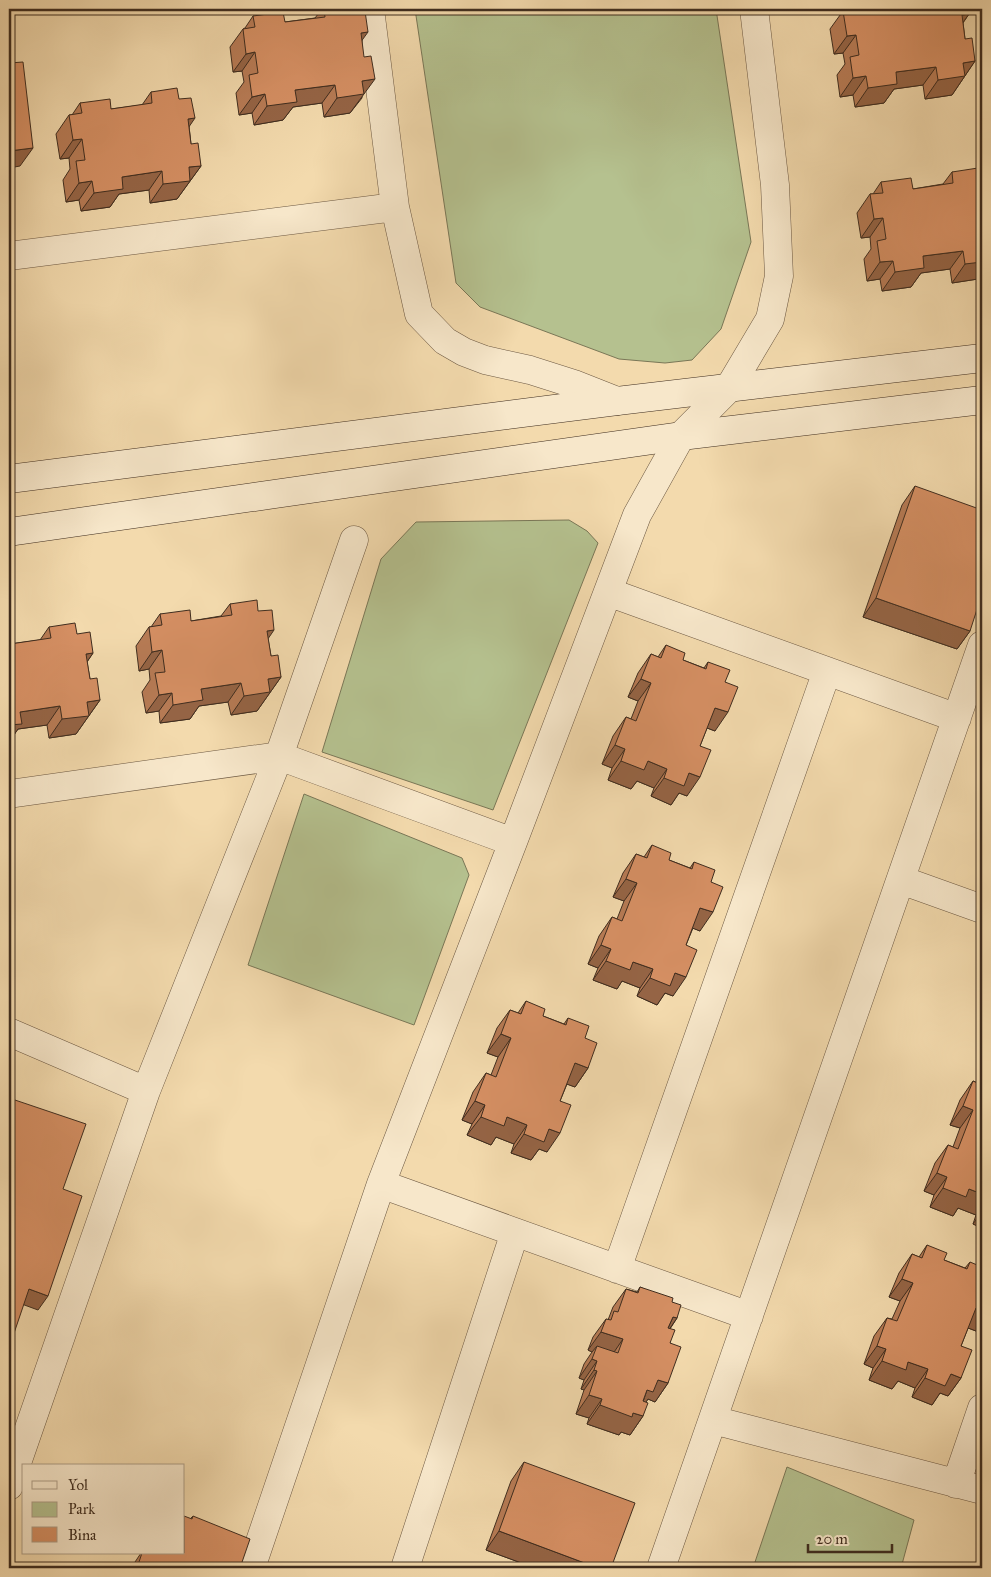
<svg xmlns="http://www.w3.org/2000/svg" width="991" height="1577" font-family="'IM FELL Great Primer',serif">
	<style>
		.green { fill: #b5c18f; stroke: #7a7757 }
		.lines { fill: none; stroke-linecap: round; stroke-linejoin: round }
		.minor-casing { stroke: #6c5842; stroke-width: 29 }
		.secondary-casing { stroke: #3f2d1f; stroke-width: 29 }
		.minor { stroke: #f7e7ca; stroke-width: 28 }
		.secondary { stroke: #f7e7ca; stroke-width: 28 }
		.wall { fill: #b77b55; stroke: #3f2d1f }
		.shaded-wall { fill: #956445; stroke: #3f2d1f }
		.building { fill: #d58f63; stroke: #3f2d1f }
	</style>
	<rect width="100%" height="100%" fill="#f3daad"/>
	<filter id="stains"><feTurbulence type="fractalNoise" baseFrequency=".004" numOctaves="4"/><feColorMatrix values="0 0 0 0 .2 0 0 0 0 .09 0 0 0 0 .02 0 0 0 .5 -.17"/></filter>
	<radialGradient id="worn" r=".72"><stop offset=".6" stop-color="#630" stop-opacity="0"/><stop offset="1" stop-color="#630" stop-opacity=".3"/></radialGradient>
	<!-- green -->
	<path class="green" d="M415,9H716L751,242L721,329L692,360L665,363L619,359L480,307L456,283Z
		M569,520L587,531L598,543L493,810L322,752L381,559L416,522Z
		M304,794L462,858L469,875L414,1025L248,965Z
		M787,1467L914,1520L901,1568H753Z"/>
	<g class="lines">
		<defs>
			<path id="minor" d="M370,9L395,207L419,314L445,341L464,352L485,360L530,370L574,384L617,401
				M9,256L395,207
				M608,592L957,718
				M9,794L279,756L513,842
				M901,880L982,909
				M9,1032L146,1091
				M381,1184L749,1316
				M617,1269L827,671
				M713,1420L982,1490
				M956,1484L982,1408
				M9,1486L146,1091L279,756L354,540
				M251,1568L381,1184L513,842L637,515L681,436L729,388L770,319L779,276L775,185L754,9
				M405,1568L515,1232
				M661,1568L982,645"/>
			<path id="secondary" d="M9,479L617,401L982,358
				M9,532L681,436L982,400"/>
		</defs>
		<!-- minor casing -->
		<use href="#minor" class="minor-casing"/>
		<!-- secondary casing -->
		<use href="#secondary" class="secondary-casing"/>
		<!-- minor -->
		<use href="#minor" class="minor"/>
		<!-- secondary -->
		<use href="#secondary" class="secondary"/>
	</g>
	<!-- wall -->
	<path class="wall" d="M322,9H351L352,13L362,40V98L350,113L324,117L322,103L293,107L283,120L254,125L252,113L239,115L236,93L244,82L242,71L233,72L230,47L243,29L245,28L253,16L285,22L315,18Z
		M847,9H968L969,14L963,23L965,39L975,61L952,95L925,99L923,85L894,89L884,103L855,107L853,95L840,97L837,75L845,64L843,53L834,54L830,29L843,11L846,10Z
		M151,92L179,99L189,126L191,144L201,166L177,199L150,203L149,190L119,194L110,207L81,211L79,200L66,202L63,180L70,169L69,158L60,159L56,134L69,115H72L80,103L111,109L142,105Z
		M952,172L979,179L982,178V274L978,279L952,283L950,269L921,273L911,287L882,291L880,279L867,281L864,259L871,249L870,237L861,238L857,213L870,194H873L881,182L913,189L943,184Z
		M915,486L970,631L957,649L863,617L902,505Z
		M230,604L258,611L268,639L271,656L281,677L257,711L231,715L228,702L199,706L190,719L160,723L159,711L146,713L142,692L150,680L149,669L139,671L136,646L149,627H151L160,614L191,621L221,616Z
		M49,627L77,634L93,653L87,662L90,679L100,700L76,734L49,738L47,725L18,729L9,742L10,644L40,640Z
		M666,645L683,660L704,668L708,662L725,682L715,731L707,728L700,746L687,796L679,793L671,805L651,796L654,788L637,781L631,789L608,780L612,768L602,764L613,736L626,717L631,719L638,701L628,697L638,673L651,654L658,657Z
		M652,845L669,860L690,868L694,862L711,882L700,931L693,928L686,945L673,996L665,993L657,1005L637,996L640,988L622,981L617,989L593,980L598,968L588,964L599,936L612,917L617,919L624,901L613,897L623,873L636,854L644,857Z
		M526,1001L543,1016L564,1024L568,1018L585,1038L588,1068L575,1087L567,1084L560,1101L547,1152L539,1149L531,1160L511,1153L514,1144L496,1137L491,1145L467,1135L472,1124L462,1120L473,1092L486,1073L491,1075L498,1057L487,1053L497,1028L510,1010L518,1013Z
		M973,1081L980,1084L982,1081V1228L973,1224L976,1215L958,1208L953,1216L930,1207L934,1195L924,1191L935,1163L948,1145L953,1147L960,1128L950,1125L960,1100Z
		M927,1245L944,1260L965,1268L970,1262L976,1331L968,1328L961,1346V1378L948,1396L940,1393L932,1405L912,1397L915,1388L898,1381L892,1389L869,1380L873,1368L864,1364L874,1336L887,1318L892,1319L900,1301L889,1297L899,1273L912,1254L919,1257Z
		M640,1287L672,1302L677,1318L670,1329V1343L668,1383L655,1402L648,1399L646,1402L643,1416L630,1435L621,1432L619,1435L587,1424L589,1418L576,1414L584,1390L581,1389L584,1380L579,1378L584,1364L592,1352L588,1350L593,1337L606,1319L608,1320L613,1307L626,1289L637,1292Z
		M524,1462L611,1568H535L486,1550L511,1481Z
		M193,1516L240,1568H131L141,1553H184L191,1518Z"/>
	<!-- shaded-wall -->
	<path class="shaded-wall" d="M969,14L956,32L962,15Z
		M368,32L355,50L361,33Z
		M856,35L843,53L834,54L847,36Z
		M255,52L242,71L233,72L246,54Z
		M975,61L952,95L925,99L938,80L963,63Z
		M936,67L923,85L894,89L884,103L855,107L868,88L896,72Z
		M866,76L853,95L840,97L853,78Z
		M375,79L350,113L324,117L337,98L362,81Z
		M335,85L322,103L293,107L283,120L254,125L267,106L295,90Z
		M265,94L252,113L239,115L252,97Z
		M195,118L182,137L188,119Z
		M82,139L69,158L60,159L73,140Z
		M33,148L20,166L9,168V151Z
		M201,166L177,199L150,203L163,184L189,167Z
		M162,171L149,190L119,194L110,207L81,211L94,193L122,177Z
		M92,181L79,200L66,202L79,183Z
		M883,218L870,237L861,238L874,219Z
		M963,251L950,269L921,273L911,287L882,291L895,272L923,256Z
		M982,258V274L978,279L952,283L965,264Z
		M893,261L880,279L867,281L880,262Z
		M876,598L970,631L957,649L863,617Z
		M274,630L261,649L267,631Z
		M162,650L149,669L139,671L152,652Z
		M93,653L80,672L86,654Z
		M281,677L257,711L231,715L244,696L268,679Z
		M641,679L651,683L638,701L628,697Z
		M241,683L228,702L199,706L190,719L160,723L173,705L201,689Z
		M172,693L159,711L146,713L159,695Z
		M100,700L76,734L49,738L62,719L87,702Z
		M60,706L47,725L18,729L9,742V725L20,712Z
		M715,708L728,712L715,731L702,726Z
		M615,745L625,749L612,768L602,764Z
		M621,761H648L667,769L654,788L637,781L631,789L608,780Z
		M689,773L700,777L687,796L679,793L671,805L651,796L664,778Z
		M626,879L637,883L624,901L613,897Z
		M700,908L713,912L700,931L687,926Z
		M601,945L611,949L598,968L588,964Z
		M606,961L633,962L653,969L640,988L622,981L617,989L593,980Z
		M675,973L686,977L673,996L665,993L657,1005L637,996L650,978Z
		M501,1034L511,1038L498,1057L487,1053Z
		M575,1063L588,1068L575,1087L561,1082Z
		M475,1101L485,1105L472,1124L462,1120Z
		M963,1106L973,1110L960,1128L950,1125Z
		M481,1117H507L527,1125L514,1144L496,1137L491,1145L467,1135Z
		M549,1129L560,1133L547,1152L539,1149L531,1160L511,1153L524,1134Z
		M937,1173L947,1177L934,1195L924,1191Z
		M943,1188L969,1189L982,1194V1206L976,1215L958,1208L953,1216L930,1207Z
		M982,1211V1228L973,1224Z
		M902,1279L913,1283L900,1301L889,1297Z
		M29,1289L48,1296L38,1310L19,1303Z
		M976,1308L982,1310V1322L976,1331L963,1326Z
		M673,1317L677,1318L664,1337Z
		M601,1332L623,1339L610,1358L597,1346L592,1352L588,1350Z
		M877,1346L886,1349L873,1368L864,1364Z
		M592,1359L597,1361L584,1380L579,1378Z
		M882,1361L908,1362L928,1369L915,1388L898,1381L892,1389L869,1380Z
		M594,1370L597,1371L584,1390L581,1389Z
		M951,1374L961,1378L948,1396L940,1393L932,1405L912,1397L925,1378Z
		M658,1380L668,1383L655,1402L648,1399L640,1411L647,1390Z
		M589,1395L602,1399L589,1418L576,1414Z
		M600,1405L633,1413L643,1416L630,1435L621,1432L619,1435L587,1424Z
		M499,1531L598,1568H535L486,1550Z"/>
	<!-- building -->
	<path class="building" d="M324,9H351L352,13L365,11L368,32L361,33L364,57L371,56L375,79L362,81L364,94L337,98L335,85L295,90L297,102L267,106L265,94L252,97L249,75L258,73L255,52L246,54L243,29L255,27L253,16L283,12L285,22L325,17Z
		M855,9H968L969,14L962,15L965,39L972,38L975,61L963,63L965,76L938,80L936,67L896,72L897,84L868,88L866,76L853,78L850,57L859,55L856,35L847,36L843,11Z
		M23,62L33,148L9,151V63Z
		M177,88L179,99L191,98L195,118L188,119L191,144L198,143L201,166L189,167L190,181L163,184L162,171L122,177L123,189L94,193L92,181L79,183L76,161L85,160L82,139L73,140L69,115L82,113L80,103L110,99L111,109L152,103L151,92Z
		M978,168L979,179L982,178V262L965,264L963,251L923,256L924,268L895,272L893,261L880,262L877,241L886,239L883,218L874,219L870,194L883,193L881,182L911,178L913,189L953,183L952,172Z
		M915,486L982,510V594L970,631L876,598Z
		M257,600L258,611L272,610L274,630L267,631L271,656L278,655L281,677L268,679L270,692L244,696L241,683L201,689L203,700L173,705L172,693L159,695L155,673L165,672L162,650L152,652L149,627L162,625L160,614L190,610L191,621L232,615L230,604Z
		M75,623L77,634L90,632L93,653L86,654L90,679L97,678L100,700L87,702L89,716L62,719L60,706L20,712L22,724L9,725V634L10,644L51,638L49,627Z
		M666,645L685,653L683,660L706,669L708,662L730,670L725,682L738,687L728,712L715,708L700,746L711,750L700,777L689,773L684,786L664,778L667,769L648,761L644,770L621,761L625,749L615,745L626,717L636,721L651,683L641,679L651,654L661,658Z
		M652,845L671,853L669,860L692,869L694,862L715,870L711,882L723,887L713,912L700,908L686,945L697,950L686,977L675,973L670,986L650,978L653,969L633,962L630,970L606,961L611,949L601,945L612,917L622,921L637,883L626,879L636,854L647,858Z
		M526,1001L545,1009L543,1016L566,1025L568,1018L589,1026L585,1038L597,1043L588,1068L575,1063L560,1101L571,1105L560,1133L549,1129L544,1142L524,1134L527,1125L507,1117L504,1126L481,1117L485,1105L475,1101L486,1073L496,1077L511,1038L501,1034L510,1010L521,1014Z
		M973,1081L982,1085V1194L969,1189L966,1197L943,1188L947,1177L937,1173L948,1145L958,1149L973,1110L963,1106Z
		M9,1098L86,1124L63,1189L82,1196L48,1296L29,1289L9,1348Z
		M927,1245L947,1253L944,1260L967,1269L970,1262L982,1267V1310L976,1308L961,1346L972,1350L961,1378L951,1374L945,1386L925,1378L928,1369L908,1362L906,1370L882,1361L886,1349L877,1346L887,1318L897,1321L913,1283L902,1279L912,1254L922,1258Z
		M640,1287L673,1298L672,1302L681,1305L677,1318L673,1317L668,1328L675,1330L670,1343L681,1347L668,1383L658,1380L653,1392L647,1390L643,1401L648,1403L643,1416L633,1413L632,1417L600,1405L602,1399L589,1395L597,1371L594,1370L597,1361L592,1359L597,1346L618,1353L623,1339L601,1332L606,1319L611,1320L614,1311L618,1312L626,1289L638,1293Z
		M524,1462L635,1503L611,1568H598L499,1531Z
		M184,1516L192,1519L193,1516L250,1539L240,1568H137L142,1553H184Z"/>
	<!-- margin -->
	<rect width="991" height="1577" fill="none" stroke="#f3daad" stroke-width="30"/>
	<rect x="10" y="10" width="971" height="1557" fill="none" stroke="#3f2d1f" stroke-width="2.5"/>
	<rect x="15" y="15" width="961" height="1547" fill="none" stroke="#3f2d1f"/>
	<!-- legend -->
	<rect x="22" y="1464" width="162" height="90" fill="#f7e7ca" stroke="#ad9d86"/>
	<rect x="32" y="1481" width="25" height="8" fill="#f7e7ca" stroke="#ad9d86"/>
	<text x="68" y="1490" font-size="15" fill="#3f2d1f">Yol</text>
	<rect x="32" y="1502" width="25" height="15" fill="#b5c18f" stroke="#ad9d86"/>
	<text x="68" y="1514" font-size="15" fill="#3f2d1f">Park</text>
	<rect x="32" y="1527" width="25" height="15" fill="#d58f63" stroke="#ad9d86"/>
	<text x="68" y="1540" font-size="15" fill="#3f2d1f">Bina</text>
	<!-- scale -->
	<path d="M808 1544v8h84v-8" fill="none" stroke="#3f2d1f" stroke-width="2.5"/>
	<text x="816" y="1544" font-size="15" fill="#3f2d1f" stroke="#f7e7ca" stroke-width="4" paint-order="stroke">20 m</text>
	<rect width="100%" height="100%" filter="url(#stains)"/>
	<rect width="100%" height="100%" fill="url(#worn)"/>
</svg>
